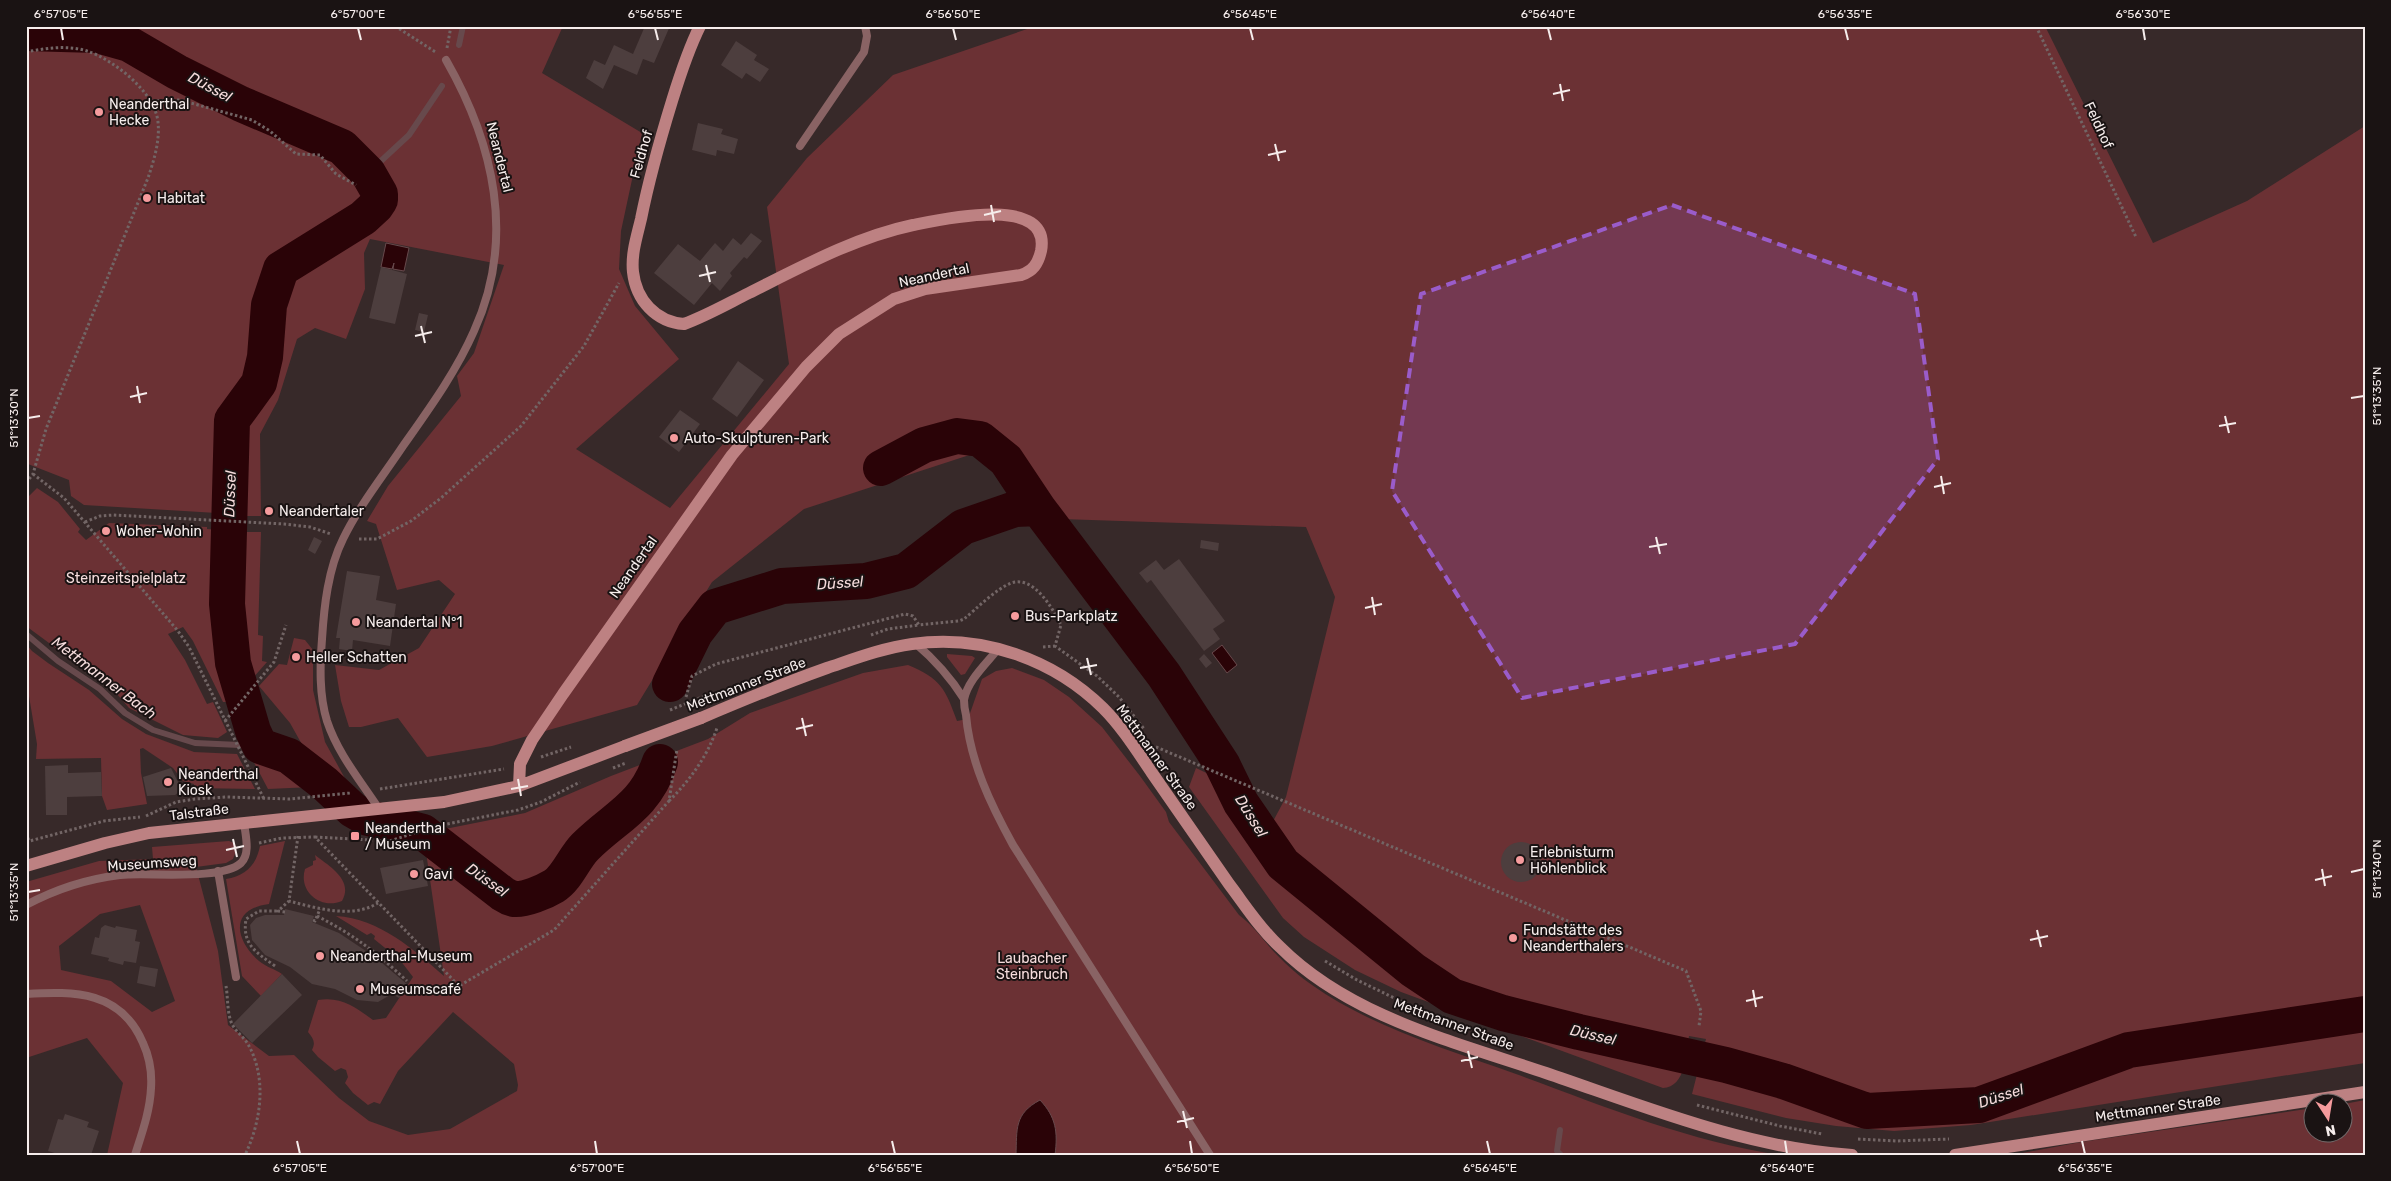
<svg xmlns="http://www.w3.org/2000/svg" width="2391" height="1181" font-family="Rubik,sans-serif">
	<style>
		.green { fill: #6b3134; fill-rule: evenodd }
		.water { fill: #2a0307; stroke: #67494c }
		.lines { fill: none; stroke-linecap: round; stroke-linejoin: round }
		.stream { stroke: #67494c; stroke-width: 6 }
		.river { stroke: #2a0307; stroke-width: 36 }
		.building { fill: #4d3e3e }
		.path { stroke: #726565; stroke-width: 3; stroke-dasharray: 2.5 2.5; stroke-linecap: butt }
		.lane { stroke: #896364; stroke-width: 8 }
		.secondary { stroke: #bd8182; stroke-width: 12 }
		.path-bridge { stroke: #726565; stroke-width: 3; stroke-dasharray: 2.5 2.5; stroke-linecap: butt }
		.secondary-bridge { stroke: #bd8182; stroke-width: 12 }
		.marked { fill: #9a5cca; fill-opacity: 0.2; stroke: #9a5cca; stroke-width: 4; stroke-dasharray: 10 6; stroke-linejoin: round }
		.ticks { fill: none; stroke: #f6edec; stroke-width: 2 }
		.poi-dot { fill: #f59b9d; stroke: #1a1313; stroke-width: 2 }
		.labels { text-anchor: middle; stroke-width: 4; stroke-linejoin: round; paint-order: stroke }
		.poi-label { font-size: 14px; fill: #f6edec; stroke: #1a1313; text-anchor: start }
		.street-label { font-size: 14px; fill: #f6edec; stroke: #1a1313 }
		.park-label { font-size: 14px; fill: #f6dddd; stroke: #1a1313 }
		.water-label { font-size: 15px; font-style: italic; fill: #f5dcdc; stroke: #1a1313 }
		.neatline { fill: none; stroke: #f6edec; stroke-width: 2 }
		.ticks-label { font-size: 12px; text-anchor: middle; fill: #f6edec }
	</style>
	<rect width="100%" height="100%" fill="#372929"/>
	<!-- green -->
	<path class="green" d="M26,26H563L542,73L642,133L621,231L619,269L635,306L679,359L576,449L670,508L789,364L767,207L807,158L893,75L1036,26H2045L2153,243L2247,201L2365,126V1063L1971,1125L1894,1131L1836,1126L1786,1118L1692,1094L1706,1039L1689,1036C1686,1054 1686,1087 1663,1088L1401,992L1355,970L1304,937L1283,918L1189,787L1196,768L1246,792L1270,827L1286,797L1335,597L1306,527L1061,519L997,446L804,509L712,582L637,705L492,746L427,757L398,718L361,727H349L341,701L335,665L379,670L419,648L455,594L439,580L397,590L376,524L367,521L388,486L461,396L457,376L474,353L504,265L370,239L364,253L365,289L346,339L315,328L297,339L278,400L260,434L261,516H241L240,491L216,495L217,513L84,505L71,496L69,480L28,464L26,467Z
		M37,488L58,502L80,529L78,532L86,540L109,523L207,527V529L220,530C218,574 214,621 224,665C226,676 233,687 238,697L232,702H223L193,641L183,627L168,634L185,660L207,704L213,702L227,732L218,738L183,735L129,708L105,680L102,682L26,626V499Z
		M238,532H261L258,635L263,636L262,661L267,662L253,678L243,664L239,627Z
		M294,638L305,640L313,650V690L325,742L348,784L325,771L304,748L290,723L259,686L279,664L287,665Z
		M26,644L32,651L48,663L89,690L122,719L146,734L194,752L237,754L255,789L194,788V784L183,781L173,768L143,748L140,749L141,773L147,804L107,810L102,796L101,758L36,759L37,744L26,678Z
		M947,654L972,656L975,658L965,674L961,675L947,657Z
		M908,665C941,679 945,688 957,721L968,719L982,679L996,671L1012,668L1044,680L1069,697L1102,727L1140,776L1166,812L1169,822L1239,915C1255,927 1264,942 1278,956C1288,966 1300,977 1312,985C1373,1028 1447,1049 1516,1074C1603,1106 1688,1141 1780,1155H107L123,1083L87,1038L26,1058V882L99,861L153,859L152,847L229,841L234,843L237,848L233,859L226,863L196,867L218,951L228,1025L269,1056L294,1055L339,1098L369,1121L408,1135L450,1129L517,1091L518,1085L514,1064L453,1012L398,1071L380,1104L374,1102L368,1105L353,1093L345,1083L348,1077L346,1070L341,1068L335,1071L318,1057L312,1050C316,1042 313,1038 308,1032L318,1000C341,996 355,1007 373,1020L386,1018L413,977L400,960L374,939L375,936L371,933L367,935L336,916C380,919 413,949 444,976L426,852L435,831L525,813L611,776L708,739L750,713L863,673ZM140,905L175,1001L152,1012L111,981L61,970L59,946L100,914Z
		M250,755L275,761L291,774L312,787L268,789Z
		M285,841L269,904C230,909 234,939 259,961C266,967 275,969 282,974L261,996L242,976L226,879C245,876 256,866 260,846Z
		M315,855C329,866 354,880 342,901C321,910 298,892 305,869L313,865V861L316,860Z
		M2365,1100V1155H2012L2081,1142L2313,1108L2314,1134H2344V1104Z"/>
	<!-- water -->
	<path class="water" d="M386,243L409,248L404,271L393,269L394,263L392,269L381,267Z
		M1222,645L1237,665L1227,673L1212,653Z
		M1040,1100C1056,1117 1058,1132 1055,1155H1016C1017,1129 1014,1114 1040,1100Z"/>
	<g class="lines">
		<!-- stream -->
		<path class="stream" d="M459,45L463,26
			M368,173L409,135L442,86
			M26,634L58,661L100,689L125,713L153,730L195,743L260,746
			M1560,1130L1557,1151L1561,1155"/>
		<!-- river -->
		<path class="river" d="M26,33L97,35L129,44L177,72L241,104L342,147L368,173L380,194V200L376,206L363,218L281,269L269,305L265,357L259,383L232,420L227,604L233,663L253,731L260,746L289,756L324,783L353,810L365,817L423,832L503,894C506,896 510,898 514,899C525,900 544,892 554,886C567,878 574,858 585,847C616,816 644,808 660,762
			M881,468L924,445L957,436L980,439L1006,460L1038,508
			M670,684L695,633L715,607L782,586L866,581L906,571L963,527L1015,509L1038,508L1164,675L1222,764L1241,803L1283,864L1413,970L1452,996L1503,1013L1579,1032L1726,1065L1783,1081L1867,1111L1979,1105L2129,1050L2365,1014"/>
	</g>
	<!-- building -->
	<path class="building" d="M645,26H670L654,63L643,59L637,75L614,65L603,89L586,78L594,60L605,65L614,45L633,54Z
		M736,41L757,55L754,60L769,69L760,82L746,73L742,79L721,65Z
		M698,123L723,129L721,134L738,139L734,154L717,150L716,156L692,150Z
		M751,233L762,241L747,259L744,257L730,273L732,276L720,291L712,283L694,305L654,273L678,244L700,261L715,243L723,251L733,238L741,245Z
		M381,267L407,274L395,324L369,318Z
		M419,313L428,315L424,332L415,330Z
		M738,361L764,380L737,417L712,399Z
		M680,410L700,424L679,452L659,437Z
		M314,537L322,541L315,554L308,550Z
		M1201,540L1219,543L1218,551L1200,548Z
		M1179,559L1225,621L1213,629L1220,639L1204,651L1151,580L1147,583L1139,573L1156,560L1164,570Z
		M347,571L380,576L376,600L396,604L390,646L353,640L352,651L339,649L340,638H336Z
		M1204,654L1212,663L1206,668L1199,659Z
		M68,765V773L101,772L102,796L67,797V815H46L45,766Z
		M171,768L182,790L175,795L147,796L143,777Z
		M1501 862a20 20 0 1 1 40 0a20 20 0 1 1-40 0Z
		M423,860L428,886L386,894L380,868Z
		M285,909L314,916L312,922L339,933L375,957L408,985L399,998L392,994L378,1002L357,1000L335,989L312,984L290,967L265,955L252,940L250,925L256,918L265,915H284Z
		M105,925L115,928L116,926L137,930L135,941L140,942L136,963L124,961L123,965L108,961L109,958L91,954L95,937L99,938L101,928Z
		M140,966L158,969L155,987L137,983Z
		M282,974L302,995L252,1043L233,1024Z
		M65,1114L89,1122L87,1127L99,1131L91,1155H61L48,1151L58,1119L63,1120Z"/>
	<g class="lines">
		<!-- path -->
		<path class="path" d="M395,26L437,53
			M2036,26L2136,237
			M447,48L451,26
			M26,52C46,48 68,45 87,51C114,60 155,92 158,122C160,141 154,160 148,178L46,429L33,474L26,483
			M152,101L180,100L252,120L270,131L296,154L320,155L336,174L356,185
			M33,474L64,498L178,631L189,647L264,799
			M85,522L100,516L113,515L284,524L310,527L331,534
			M359,539H377L411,521L441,498L521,426L584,346L619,283
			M871,635L888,629L919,625
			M1043,647L1055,646
			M686,697L692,676L716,664L905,614L913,616L919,625L959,621L964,619C976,609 996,589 1011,583C1034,575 1053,609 1061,625L1055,646L1097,676L1119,697L1144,729
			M702,697L709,696
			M225,721L274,662L286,625
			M1156,747L1686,971L1701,1011L1699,1026
			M541,757L571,747
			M380,789L504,769
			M669,801C690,780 707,757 717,728
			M146,816L176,802L195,799L227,797L290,799L351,793
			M26,833L29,841
			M298,836L289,901C316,908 352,919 378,903
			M315,837L390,841L432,827L518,810L541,802L580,782
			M26,842L104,821L140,817
			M259,843L282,838L315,837L459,986L554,930L669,801L677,749
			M285,912L278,911L289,901
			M317,916C354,935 376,952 407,981
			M313,920L315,921L320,909
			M1325,961L1357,980L1421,1011
			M275,966C256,952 242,945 246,919L259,911H278
			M226,986C228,997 227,1014 232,1024C236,1032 245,1038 249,1046C267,1079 261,1122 245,1155
			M1434,1016L1456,1024
			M1697,1105L1780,1126L1822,1134
			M1858,1139L1896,1141L1949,1139"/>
		<!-- lane -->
		<path class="lane" d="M800,146L864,52L867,36L865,26
			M915,643C935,660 951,678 964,699
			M998,649C987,663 967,681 964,700C964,705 965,711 966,715C970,762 991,805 1013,845L1210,1155
			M379,809C360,780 338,754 327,721C319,695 320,666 322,639C324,607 328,569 343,539C359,506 383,476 403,446C429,409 456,372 474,331C516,239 494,144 446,60
			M218,871L236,977
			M26,905C56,889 87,879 120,875C148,872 221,881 241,863C251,853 245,834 244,822
			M26,994C75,991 121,991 143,1043C149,1056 152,1073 151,1088C150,1111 142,1133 135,1155"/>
		<!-- secondary -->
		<path class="secondary" d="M701,718C743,700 785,683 827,668C854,659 883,648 912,644C982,634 1053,659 1103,708C1122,727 1137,751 1152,773C1178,810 1203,847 1229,884C1245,905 1260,929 1280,947C1350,1017 1455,1042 1546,1073C1646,1107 1746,1148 1852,1155
			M519,786L520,764L532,740L563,694L732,455L806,367L839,334L894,299L925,289L1021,275C1033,271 1038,264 1041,251C1052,194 942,219 913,225C856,237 801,267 749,293C727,304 706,316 684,324C656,322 636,300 633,272C631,254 637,236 641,219C649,179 660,140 672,101C680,75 688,50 700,26
			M26,866L105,843L149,833L444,802L519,786L625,746
			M1955,1155L2365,1092"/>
		<!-- path-bridge -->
		<path class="path-bridge" d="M670,710L702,697
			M613,768L626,763"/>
		<!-- secondary-bridge -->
		<path class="secondary-bridge" d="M625,746L701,718"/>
	</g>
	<!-- marked area -->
	<path class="marked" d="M1672,205L1915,294L1938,459L1795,644L1522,698L1392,491L1421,294Z"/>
	<!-- ticks -->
	<path class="ticks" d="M61,28L63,40M358,28L361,40M655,28L658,40M953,28L956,40M1250,28L1253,40M1548,28L1551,40M1845,28L1848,40M2143,28L2145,40M1560,84L1563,101M1553,94L1570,90M1275,144L1279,161M1268,155L1286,151M991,205L994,222M984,215L1001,211M706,265L710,282M699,276L716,272M421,326L425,343M415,336L432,332M137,386L140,403M130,397L147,393M2351,398L2364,396M2225,416L2229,433M28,418L40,416M2219,426L2236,423M1941,476L1944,494M1934,487L1951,483M1656,537L1660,554M1649,547L1667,544M1372,597L1375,615M1365,608L1382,604M1087,658L1091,675M1080,668L1097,665M802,718L806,736M796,729L813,725M518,779L521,796M511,789L528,786M233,839L237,857M226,850L244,846M2322,869L2325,886M2351,872L2364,869M2315,880L2332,876M28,892L40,890M2037,930L2041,947M2030,940L2048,936M1753,990L1756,1007M1746,1001L1763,997M1468,1051L1472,1068M1461,1061L1478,1057M1183,1111L1187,1128M1177,1122L1194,1118M297,1141L300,1154M595,1141L597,1154M892,1141L895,1154M1190,1141L1192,1154M1487,1141L1490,1154M1785,1141L1787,1154M2082,1141L2085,1154"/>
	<!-- markers -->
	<g class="poi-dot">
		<circle cx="99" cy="112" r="5"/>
		<circle cx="147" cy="198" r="5"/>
		<circle cx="674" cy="438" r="5"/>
		<circle cx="269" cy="511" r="5"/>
		<circle cx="106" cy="531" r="5"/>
		<circle cx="1015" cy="616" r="5"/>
		<circle cx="356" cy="622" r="5"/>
		<circle cx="296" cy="657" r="5"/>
		<circle cx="168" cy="782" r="5"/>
		<rect x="350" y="831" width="10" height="10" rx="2.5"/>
		<circle cx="1520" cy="860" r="5"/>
		<circle cx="414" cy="874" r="5"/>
		<circle cx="1513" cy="938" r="5"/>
		<circle cx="320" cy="956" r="5"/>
		<circle cx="360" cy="989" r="5"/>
	</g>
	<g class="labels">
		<!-- poi labels -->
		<g class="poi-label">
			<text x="109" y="109">Neanderthal<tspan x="109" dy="16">Hecke</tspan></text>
			<text x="157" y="203">Habitat</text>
			<text x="684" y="443">Auto-Skulpturen-Park</text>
			<text x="279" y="516">Neandertaler</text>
			<text x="116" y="536">Woher-Wohin</text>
			<text x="1025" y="621">Bus-Parkplatz</text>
			<text x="366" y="627">Neandertal N°1</text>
			<text x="306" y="662">Heller Schatten</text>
			<text x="178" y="779">Neanderthal<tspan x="178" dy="16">Kiosk</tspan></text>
			<text x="365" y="833">Neanderthal<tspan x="365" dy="16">/ Museum</tspan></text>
			<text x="1530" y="857">Erlebnisturm<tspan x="1530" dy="16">Höhlenblick</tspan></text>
			<text x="424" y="879">Gavi</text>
			<text x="1523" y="935">Fundstätte des<tspan x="1523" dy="16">Neanderthalers</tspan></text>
			<text x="330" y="961">Neanderthal-Museum</text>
			<text x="370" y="994">Museumscafé</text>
		</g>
		<!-- street labels -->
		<g class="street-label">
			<text transform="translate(2099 125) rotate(65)" y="5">Feldhof</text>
			<text transform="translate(641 154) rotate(-74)" y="5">Feldhof</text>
			<text transform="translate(500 157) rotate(76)" y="5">Neandertal</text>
			<text transform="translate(934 275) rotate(-12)" y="5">Neandertal</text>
			<text transform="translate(633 567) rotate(-55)" y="5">Neandertal</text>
			<text transform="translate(746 684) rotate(-21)" y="5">Mettmanner Straße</text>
			<text transform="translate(1157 757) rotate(54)" y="5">Mettmanner Straße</text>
			<text transform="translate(199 812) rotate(-7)" y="5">Talstraße</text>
			<text transform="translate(152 863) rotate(-4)" y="5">Museumsweg</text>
			<text transform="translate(1454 1024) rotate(20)" y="5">Mettmanner Straße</text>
			<text transform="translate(2158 1108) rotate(-8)" y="5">Mettmanner Straße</text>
		</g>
		<!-- park labels -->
		<g class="park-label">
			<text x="126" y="583">Steinzeitspielplatz</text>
			<text x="1032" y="963">Laubacher<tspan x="1032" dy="16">Steinbruch</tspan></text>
		</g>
		<!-- water labels -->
		<g class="water-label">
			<text transform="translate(210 87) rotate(28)" y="5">Düssel</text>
			<text transform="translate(230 494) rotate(-88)" y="5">Düssel</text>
			<text transform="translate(840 583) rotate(-4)" y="5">Düssel</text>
			<text transform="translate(104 678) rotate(37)" y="5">Mettmanner Bach</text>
			<text transform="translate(1251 816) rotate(58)" y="5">Düssel</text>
			<text transform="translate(487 880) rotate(35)" y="5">Düssel</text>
			<text transform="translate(1593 1035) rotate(13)" y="5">Düssel</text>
			<text transform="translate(2001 1096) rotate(-18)" y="5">Düssel</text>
		</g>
	</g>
	<!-- border -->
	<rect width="2391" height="1181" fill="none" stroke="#1a1313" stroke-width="55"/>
	<!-- north arrow -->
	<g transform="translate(2328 1118) rotate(168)"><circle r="24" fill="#1a1313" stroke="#726a6a"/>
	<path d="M0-4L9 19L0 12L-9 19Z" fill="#f59b9d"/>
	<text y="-8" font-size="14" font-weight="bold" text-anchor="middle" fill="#f6edec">N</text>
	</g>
	<rect x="28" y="28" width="2336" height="1126" class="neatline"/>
	<g class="ticks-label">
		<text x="61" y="18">6°57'05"E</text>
		<text x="358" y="18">6°57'00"E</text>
		<text x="655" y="18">6°56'55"E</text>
		<text x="953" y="18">6°56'50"E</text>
		<text x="1250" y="18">6°56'45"E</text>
		<text x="1548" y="18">6°56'40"E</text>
		<text x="1845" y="18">6°56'35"E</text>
		<text x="2143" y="18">6°56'30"E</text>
		<text transform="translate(2377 396) rotate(-90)" y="4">51°13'35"N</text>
		<text transform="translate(14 418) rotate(-90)" y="4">51°13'30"N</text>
		<text transform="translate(2377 869) rotate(-90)" y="4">51°13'40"N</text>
		<text transform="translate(14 892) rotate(-90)" y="4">51°13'35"N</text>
		<text x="300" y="1172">6°57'05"E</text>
		<text x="597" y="1172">6°57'00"E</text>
		<text x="895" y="1172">6°56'55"E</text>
		<text x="1192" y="1172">6°56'50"E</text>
		<text x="1490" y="1172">6°56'45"E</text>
		<text x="1787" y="1172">6°56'40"E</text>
		<text x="2085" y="1172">6°56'35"E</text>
	</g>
</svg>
